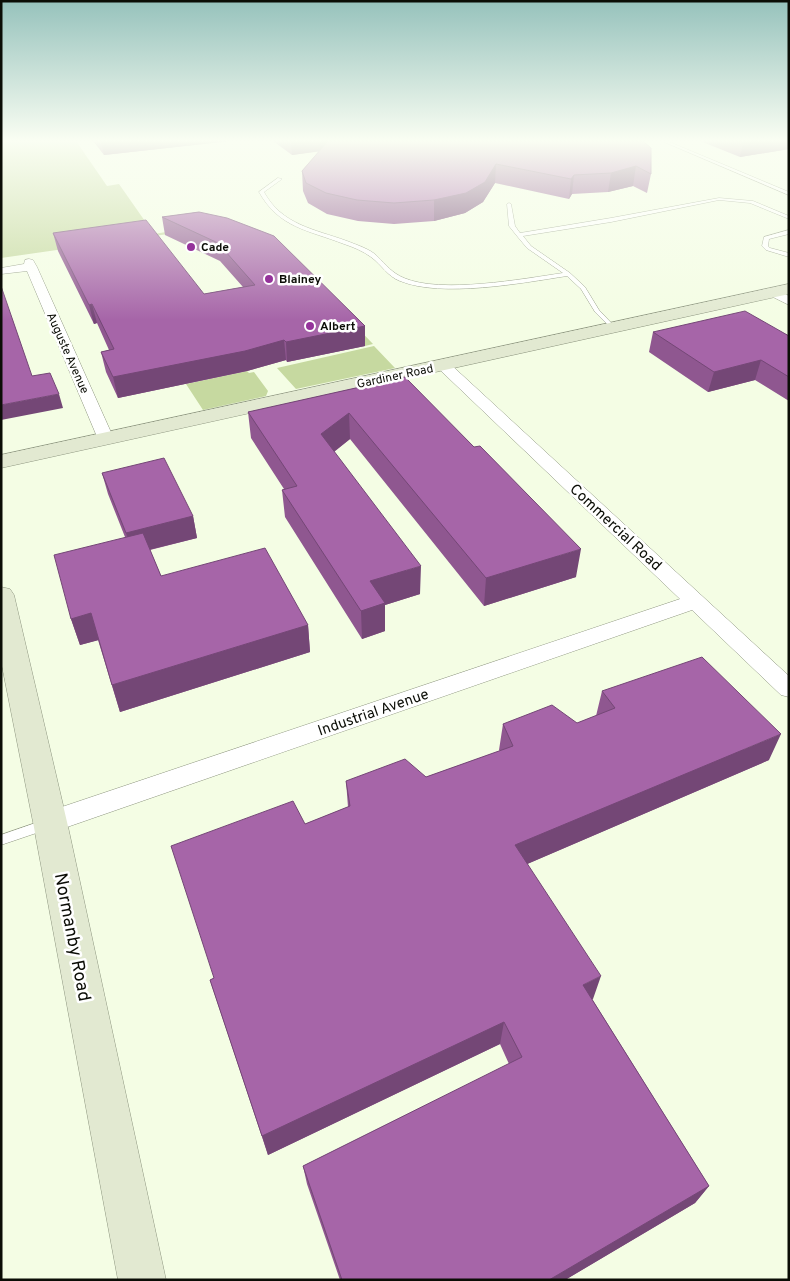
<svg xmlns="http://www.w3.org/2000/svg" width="790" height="1281" font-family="Overpass,sans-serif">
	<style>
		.green { fill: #c6d9a0 }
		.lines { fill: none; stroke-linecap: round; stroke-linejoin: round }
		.lane-casing { stroke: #8e9680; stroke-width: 1 }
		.street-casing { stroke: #8e9680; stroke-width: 1 }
		.secondary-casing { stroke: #8e9680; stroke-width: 1 }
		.lane { fill: #fff; fill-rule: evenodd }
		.street { fill: #fff; fill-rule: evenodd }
		.secondary { fill: #e2e9d1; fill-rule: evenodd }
		.wall { fill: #8f5790 }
		.shaded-wall { fill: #744776 }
		.building { fill: #a665a8; stroke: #744776 }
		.poi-dot { fill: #95339b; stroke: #fff; stroke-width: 2 }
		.labels { text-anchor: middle; stroke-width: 5; stroke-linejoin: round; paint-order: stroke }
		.far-poi-label { font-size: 12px; font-weight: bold; fill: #0b0d06; stroke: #fff; text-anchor: start }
		.far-street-label { font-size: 12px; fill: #0b0d06; stroke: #fff }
		.street-label { font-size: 15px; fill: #0b0d06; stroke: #fff }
		.near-street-label { font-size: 18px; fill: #0b0d06; stroke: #fff }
	</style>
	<rect width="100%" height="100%" fill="#f4fde4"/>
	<!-- green -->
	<path class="green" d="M1,141H76L107,186L119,184L154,234L202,226L322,291L373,344L365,346L189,231L1,258Z
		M374,346L395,368L296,389L277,368Z
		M247,371L249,373L254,372L268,391L266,396L203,410L186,384Z"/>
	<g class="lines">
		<defs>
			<path id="lane" d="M662,141H667L789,192V195Z
				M278,178L282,179L264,192C282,225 314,229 347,241C357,245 370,249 377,256C386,265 392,273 404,278C441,294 522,279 563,273L527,248L517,236L509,226L507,204L509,203L511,204L515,226L520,233L611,218L719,198L753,201L789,216V219L750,203L719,200L611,222L523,236L531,246L570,273L585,287L599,310L616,328L613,330L595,312L581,289L567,276C522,283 442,298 400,281C387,276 382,265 371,257C363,251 353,247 344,244C308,230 279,228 259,192Z
				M789,230V234L769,239L768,246L770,248L789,253V257L766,250L762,246L764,237Z
				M47,819L51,820L53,824L51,828L1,845V835Z"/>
			<path id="street" d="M29,259L33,260L37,267L114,439L112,442H100L98,439L27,271L1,274V268L24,264L25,260Z
				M773,288L789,296V305L769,295L767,292Z
				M443,361L448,362L789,676V697L781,695L692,610L50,833L41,830L37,822L41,814L680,599L438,368L436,365L438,362Z"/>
			<path id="secondary" d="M789,284V294L1,468V455Z
				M1,587L10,589L14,595L67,822L166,1280H118L33,822L1,661Z"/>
		</defs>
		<!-- lane casing -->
		<use href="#lane" class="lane-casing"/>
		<!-- street casing -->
		<use href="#street" class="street-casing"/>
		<!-- secondary casing -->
		<use href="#secondary" class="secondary-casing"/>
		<!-- lane -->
		<use href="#lane" class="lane"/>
		<!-- street -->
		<use href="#street" class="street"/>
		<!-- secondary -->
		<use href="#secondary" class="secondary"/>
	</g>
	<!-- wall -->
	<path class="wall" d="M93,141H230L104,155Z
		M273,141H643L651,174L647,193L633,186L608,192L572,194L569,199L495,183L483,202L465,213L434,221L394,224L358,221L327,214L308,203L303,191L302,171L319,151L292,155Z
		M700,141H789V149L740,157Z
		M199,212L365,326V346L287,362L286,360L247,371L118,398L106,372L101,352L109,350L97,323L94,324L58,251L53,233L204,294L243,287L220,261L165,235L162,217Z
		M653,332L789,336V401L755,380L708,392L649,352Z
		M405,377L576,577L484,606L350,439L334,452L420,594L385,605V631L362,639L285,517L282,490L284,489L251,438L248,412Z
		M102,473L193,516L197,538L150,550L161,576L308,625L310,652L120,712L98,640L80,645L71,619L125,537L108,494Z
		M602,691L769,760L527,864L593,999H592L709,1186L695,1203L565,1280H340L307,1184L303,1166L509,1064L500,1044L268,1155L210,980L214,978L305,824L348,807L346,781L426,777L500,751L499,750L503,724L577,723L596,716Z"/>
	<!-- shaded-wall -->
	<path class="shaded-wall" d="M101,141H230L104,155Z
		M291,141H336L337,149L292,155Z
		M753,141H789V149L740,157L743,142Z
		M496,164L495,183L483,202L465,213L434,221V200Z
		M636,166L633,186L608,192L611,173Z
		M574,175L572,194L569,199L571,179Z
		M92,304L97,323L94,324L89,305Z
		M365,326V346L287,362L286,342Z
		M284,340L286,360L247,371L118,398L113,377Z
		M761,360L755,380L708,392L714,372Z
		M59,394L63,408L1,420V405Z
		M349,413L350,439L322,461L321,434Z
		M193,516L197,538L132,554L126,533Z
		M581,549L576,577L484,606L486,578Z
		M421,566L420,594L385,605V631L362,639L361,611L370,581Z
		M91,613L99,640L80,645L71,619Z
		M308,625L310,652L120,712L112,685Z
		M781,734L769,760L511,871L515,845Z
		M601,976L593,999L575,1007L583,985Z
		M504,1022L500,1044L268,1155L262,1136Z
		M709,1186L695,1203L565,1280H549Z"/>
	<!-- building -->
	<path class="building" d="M328,141H643L651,148V174L636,166L611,173L574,175L571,179L496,164L485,182L466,193L434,200L394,203L357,200L326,193L306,183L302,171Z
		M739,141H753L743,142Z
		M199,212L227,218L274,236L365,326L286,342L284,340L245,351L113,377L101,352L114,349L92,304L89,305L53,233L146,220L204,294L255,285L218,243L162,217Z
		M1,286L32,376L50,373L59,394L1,405Z
		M745,311L789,336V377L761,360L714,372L653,332Z
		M405,377L474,447L480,446L581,549L486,578L349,413L321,434L421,566L370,581L385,603L361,611L282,490L297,486L248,412Z
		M164,458L193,516L126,533L102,473Z
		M143,533L161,576L265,548L308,625L112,685L91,613L71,619L54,555Z
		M702,657L781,734L515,845L601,976L583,985L709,1186L549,1280H342L303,1166L522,1057L504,1022L262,1136L210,980L214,978L171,846L293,801L305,824L350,806L346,781L405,759L426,777L513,746L503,724L552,705L577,723L615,708L602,691Z"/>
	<!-- sky -->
	<linearGradient id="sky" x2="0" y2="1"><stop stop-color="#96c2bc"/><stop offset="0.44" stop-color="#fafef3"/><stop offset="1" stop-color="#fafef3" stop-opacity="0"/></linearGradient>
	<rect width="790" height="320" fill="url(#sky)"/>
	<!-- markers -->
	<g class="poi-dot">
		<circle cx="191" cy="247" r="5"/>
		<circle cx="269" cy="279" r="5"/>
		<circle cx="310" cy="326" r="5"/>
	</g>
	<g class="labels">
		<!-- far-poi labels -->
		<g class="far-poi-label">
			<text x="201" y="251">Cade</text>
			<text x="279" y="283">Blainey</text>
			<text x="320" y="330">Albert</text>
		</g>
		<!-- far-street labels -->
		<g class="far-street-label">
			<text transform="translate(68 353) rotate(66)" y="4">Auguste Avenue</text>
			<text transform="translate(395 376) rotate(-12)" y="4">Gardiner Road</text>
		</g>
		<!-- street labels -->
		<g class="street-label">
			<text transform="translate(616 527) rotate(43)" y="5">Commercial Road</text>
			<text transform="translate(373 712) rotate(-19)" y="5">Industrial Avenue</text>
		</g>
		<!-- near-street labels -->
		<g class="near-street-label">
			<text transform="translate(73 937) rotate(79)" y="6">Normanby Road</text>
		</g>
	</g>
	<!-- border -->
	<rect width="790" height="1281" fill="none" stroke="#0b0d06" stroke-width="5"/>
</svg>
